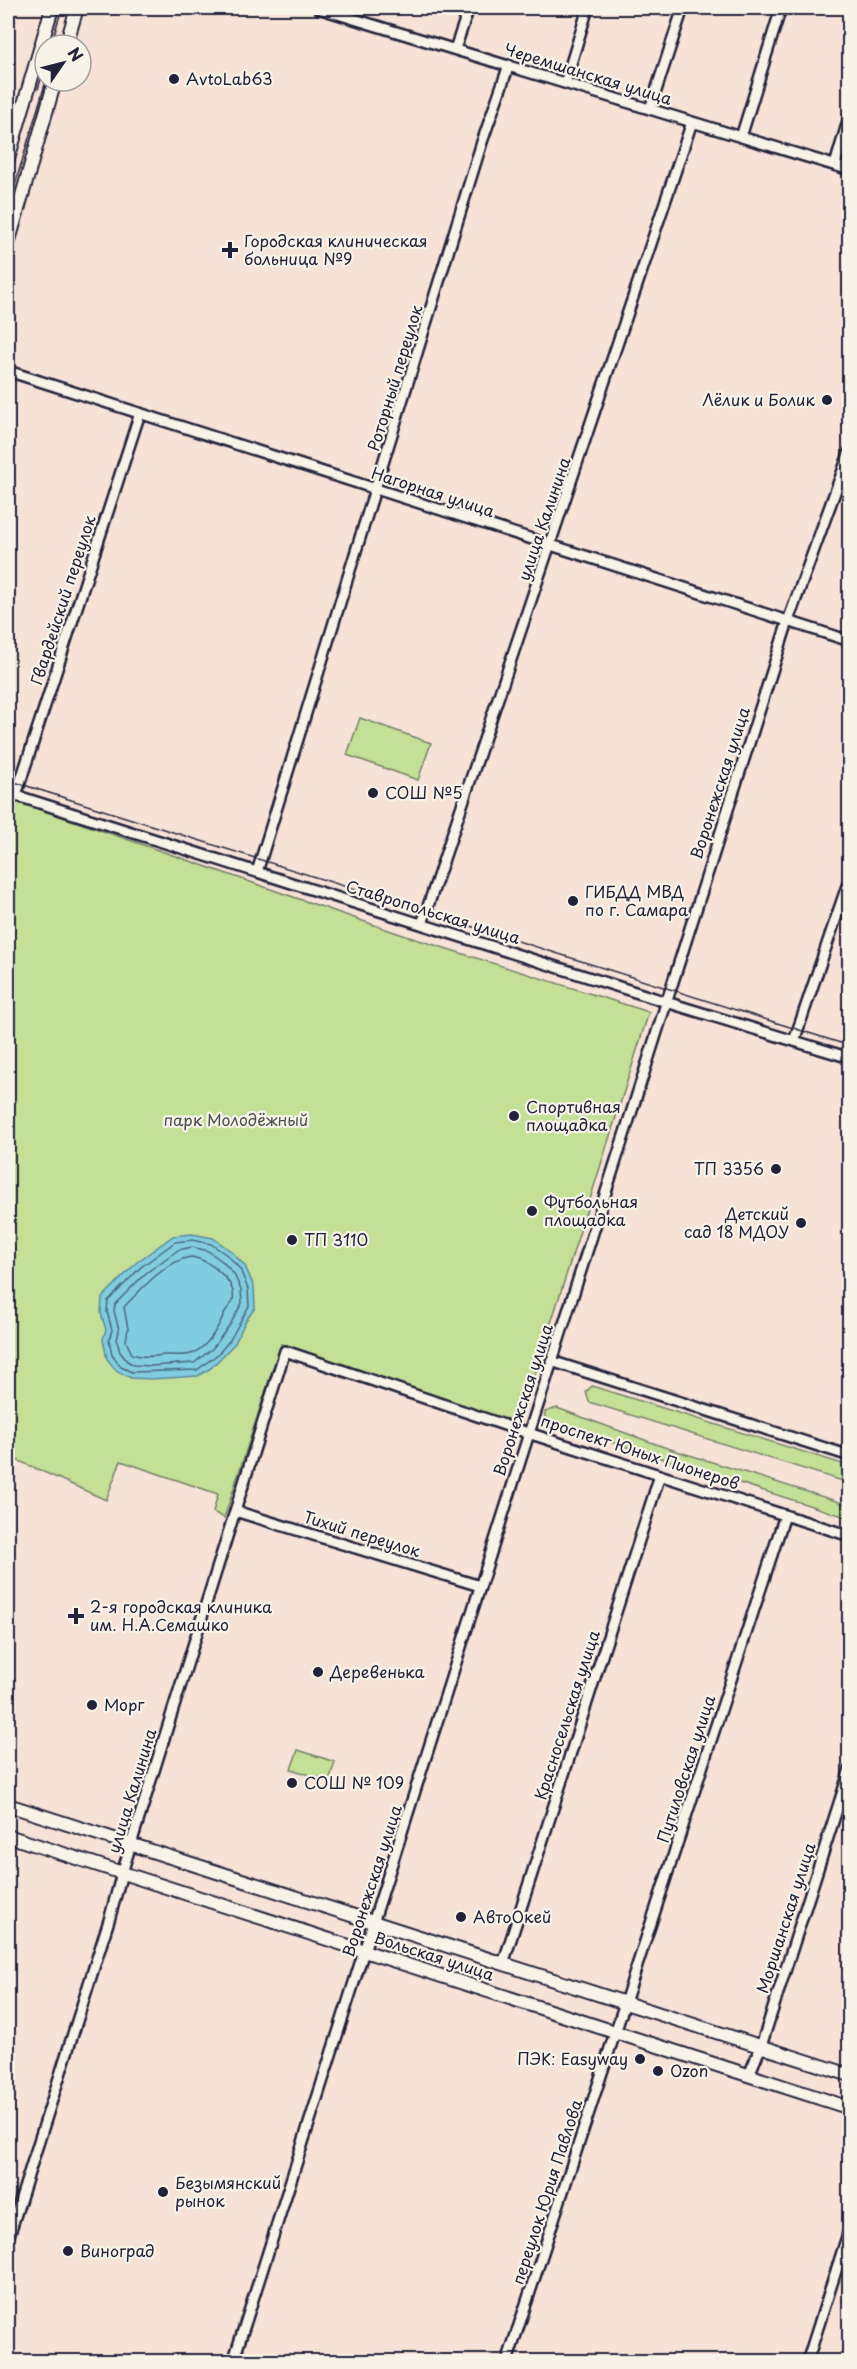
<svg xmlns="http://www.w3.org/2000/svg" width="857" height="2369" font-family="'Playpen Sans',sans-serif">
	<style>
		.green { fill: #c4df96; stroke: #738068; stroke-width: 1.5 }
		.water { fill: #80cddf; stroke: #5a899d; stroke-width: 1.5 }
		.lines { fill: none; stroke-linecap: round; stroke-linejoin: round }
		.shore { stroke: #48667d; stroke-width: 1.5 }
		.minor-casing { stroke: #22223b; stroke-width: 14 }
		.major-casing { stroke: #22223b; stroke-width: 16 }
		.minor { stroke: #f7f3e8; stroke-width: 9 }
		.major { stroke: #f7f3e8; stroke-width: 12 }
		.tram { stroke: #22223b; stroke-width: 1.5 }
		.poi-dot { fill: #22223b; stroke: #f7f3e8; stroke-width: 2 }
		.labels { text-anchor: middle; stroke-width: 4.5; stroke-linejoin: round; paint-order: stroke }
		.street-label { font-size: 16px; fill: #22223b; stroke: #f7f3e8 }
		.poi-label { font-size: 16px; fill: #22223b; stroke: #f7f3e8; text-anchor: start }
		.park-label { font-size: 16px; fill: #4a5152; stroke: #f7f3e8 }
	</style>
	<rect width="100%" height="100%" fill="#f7e2d8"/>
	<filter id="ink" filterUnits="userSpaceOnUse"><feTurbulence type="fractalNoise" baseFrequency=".0167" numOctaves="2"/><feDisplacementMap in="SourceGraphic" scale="12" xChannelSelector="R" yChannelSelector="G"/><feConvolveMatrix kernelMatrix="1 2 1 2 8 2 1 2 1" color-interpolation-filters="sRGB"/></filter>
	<g filter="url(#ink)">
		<!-- green -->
		<path class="green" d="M360,718L431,743L418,780L347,755Z
			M8,798L406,936L649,1012L518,1428L281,1344L224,1518L213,1512L218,1494L121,1461L106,1500L8,1456Z
			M592,1386L849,1466V1483L589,1402L586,1392Z
			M557,1408L664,1447L849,1505V1518L545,1421V1412Z
			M298,1750L335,1762L329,1781L291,1769Z"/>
		<!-- water -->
		<path class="water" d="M192,1234L213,1238L231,1251L245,1266L254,1287L255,1308L246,1320L235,1343L211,1368L198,1376L151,1379L131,1378L117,1371L107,1359L103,1339L106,1330L101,1313L102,1298L137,1262L173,1236Z"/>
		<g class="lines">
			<!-- shore -->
			<path class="shore" d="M192,1240L211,1244L227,1255L240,1269L248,1289L249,1306L230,1340L218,1354L197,1370L132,1372L121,1367L112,1355L109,1340L112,1330L107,1312L108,1301L141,1267L175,1242Z
				M192,1247L208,1251L222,1261L234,1274L241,1290L242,1303L231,1323L213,1348L194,1363L151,1366L134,1365L127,1361L120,1352L117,1341L119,1330L114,1311L115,1304L146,1273L178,1250Z
				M192,1257C208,1260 237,1280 233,1300C232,1304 227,1308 225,1312C219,1326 208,1348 191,1354C184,1356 172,1355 164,1355C154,1356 142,1358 132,1354L126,1341L128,1329L124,1307C140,1290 168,1259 192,1257Z"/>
			<defs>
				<path id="minor" d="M318,8L850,170
					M455,49L469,8
					M565,83L588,8
					M650,109L683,8
					M741,137L781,8
					M835,165L850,114
					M8,371L850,641
					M8,793L676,1005L850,1058
					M16,795L140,413
					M257,872L482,142L509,65
					M422,924L692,122
					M794,1041L850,877
					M551,1361L850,1456
					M235,1511L480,1586
					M503,1964L660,1475
					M749,2075L761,2046L850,1769
					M8,2239L110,1917L122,1873L285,1351L528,1433L850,1536
					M233,2362L788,621L850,451
					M507,2362L785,1515
					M807,2362L850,2227"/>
				<path id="major" d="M66,45L77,8
					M8,159L52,8
					M8,244L55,81
					M8,1805L850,2075
					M8,1836L850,2108"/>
			</defs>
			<!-- minor casing -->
			<use href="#minor" class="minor-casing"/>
			<!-- major casing -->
			<use href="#major" class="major-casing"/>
			<!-- minor -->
			<use href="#minor" class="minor"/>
			<!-- major -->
			<use href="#major" class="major"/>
			<!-- tram -->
			<path class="tram" d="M51,45L62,8
				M38,89L45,66
				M8,208L46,81
				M8,780L850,1046"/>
		</g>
	</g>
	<!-- markers -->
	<g class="poi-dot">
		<circle cx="174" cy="79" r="6"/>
		<path d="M227 241h6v6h6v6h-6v6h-6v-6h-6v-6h6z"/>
		<circle cx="827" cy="400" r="6"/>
		<circle cx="373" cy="793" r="6"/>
		<circle cx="573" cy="901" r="6"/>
		<circle cx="514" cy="1116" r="6"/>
		<circle cx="776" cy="1169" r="6"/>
		<circle cx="532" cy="1211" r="6"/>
		<circle cx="801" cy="1223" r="6"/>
		<circle cx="292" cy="1240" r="6"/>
		<path d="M73 1607h6v6h6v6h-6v6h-6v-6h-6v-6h6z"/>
		<circle cx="318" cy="1672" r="6"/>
		<circle cx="92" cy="1705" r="6"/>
		<circle cx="292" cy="1783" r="6"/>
		<circle cx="461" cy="1917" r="6"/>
		<circle cx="640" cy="2059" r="6"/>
		<circle cx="658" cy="2071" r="6"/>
		<circle cx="163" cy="2192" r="6"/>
		<circle cx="68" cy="2251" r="6"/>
	</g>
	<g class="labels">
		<!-- street labels -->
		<g class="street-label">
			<text transform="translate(588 74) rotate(17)" y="6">Черемшанская улица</text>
			<text transform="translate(395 378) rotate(-73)" y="6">Роторный переулок</text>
			<text transform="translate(433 492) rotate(18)" y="6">Нагорная улица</text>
			<text transform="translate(544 519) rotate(-71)" y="6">улица Калинина</text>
			<text transform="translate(63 600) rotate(-72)" y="6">Гвардейский переулок</text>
			<text transform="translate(720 783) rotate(-72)" y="6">Воронежская улица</text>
			<text transform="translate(433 912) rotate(17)" y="6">Ставропольская улица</text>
			<text transform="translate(523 1400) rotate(-72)" y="6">Воронежская улица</text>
			<text transform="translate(640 1452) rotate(18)" y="6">проспект Юных Пионеров</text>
			<text transform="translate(362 1534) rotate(17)" y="6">Тихий переулок</text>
			<text transform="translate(567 1715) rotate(-72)" y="6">Красносельская улица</text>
			<text transform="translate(686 1769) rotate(-72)" y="6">Путиловская улица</text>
			<text transform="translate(132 1791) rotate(-73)" y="6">улица Калинина</text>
			<text transform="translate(372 1881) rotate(-72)" y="6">Воронежская улица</text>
			<text transform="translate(786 1918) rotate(-72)" y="6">Моршанская улица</text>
			<text transform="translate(434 1956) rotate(18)" y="6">Вольская улица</text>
			<text transform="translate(547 2192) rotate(-72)" y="6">переулок Юрия Павлова</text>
		</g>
		<!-- poi labels -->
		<g class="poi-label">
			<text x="186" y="85">AvtoLab63</text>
			<text x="244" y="247">Городская клиническая<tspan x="244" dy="18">больница №9</tspan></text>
			<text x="815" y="406" text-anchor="end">Лёлик и Болик</text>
			<text x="385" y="799">СОШ №5</text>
			<text x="585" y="898">ГИБДД МВД<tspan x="585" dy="18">по г. Самара</tspan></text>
			<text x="526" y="1113">Спортивная<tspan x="526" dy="18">площадка</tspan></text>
			<text x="764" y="1175" text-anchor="end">ТП 3356</text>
			<text x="544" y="1208">Футбольная<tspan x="544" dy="18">площадка</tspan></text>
			<text x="789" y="1220" text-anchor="end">Детский<tspan x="789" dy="18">сад 18 МДОУ</tspan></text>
			<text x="304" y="1246">ТП 3110</text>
			<text x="90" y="1613">2-я городская клиника<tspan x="90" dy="18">им. Н.А.Семашко</tspan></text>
			<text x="330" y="1678">Деревенька</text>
			<text x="104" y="1711">Морг</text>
			<text x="304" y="1789">СОШ № 109</text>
			<text x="473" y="1923">АвтоОкей</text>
			<text x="628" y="2065" text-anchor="end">ПЭК: Easyway</text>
			<text x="670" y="2077">Ozon</text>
			<text x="175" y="2189">Безымянский<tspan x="175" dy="18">рынок</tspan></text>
			<text x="80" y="2257">Виноград</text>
		</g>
		<!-- park labels -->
		<g class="park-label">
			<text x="236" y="1126">парк Молодёжный</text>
		</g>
	</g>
	<!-- margin -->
	<rect width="857" height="2369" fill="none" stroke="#f7f3e8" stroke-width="30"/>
	<rect x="15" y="15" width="827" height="2339" fill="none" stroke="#22223b" stroke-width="2" filter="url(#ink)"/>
	<!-- north arrow -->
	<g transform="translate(63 63) rotate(55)"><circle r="28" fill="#f7f3e8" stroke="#a29fa3" stroke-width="1.5"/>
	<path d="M0-4.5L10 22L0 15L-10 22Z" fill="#22223b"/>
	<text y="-9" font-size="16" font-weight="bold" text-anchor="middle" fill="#22223b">N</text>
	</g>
</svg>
